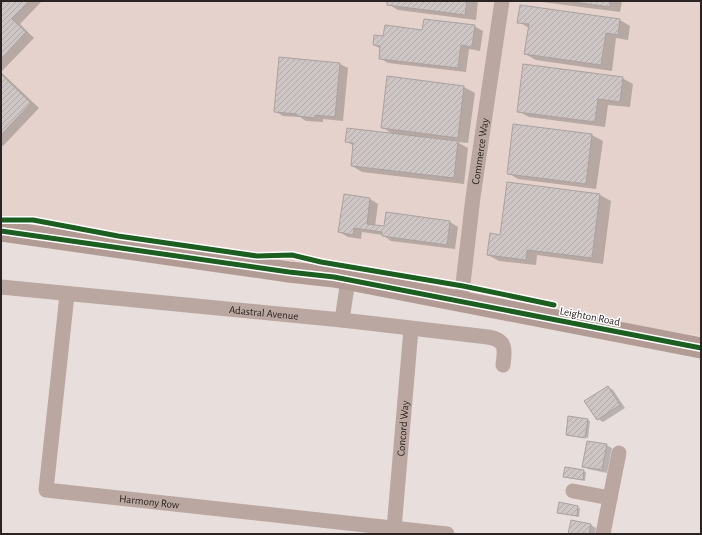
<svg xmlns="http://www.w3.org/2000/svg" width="702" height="535" font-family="'Alegreya Sans',sans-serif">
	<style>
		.built { fill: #e5d2cc }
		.shadow { fill: #0003 }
		.building { fill: url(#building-hatch); stroke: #a9a2a0 }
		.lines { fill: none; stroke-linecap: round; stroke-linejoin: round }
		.street { stroke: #bba7a1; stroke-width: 15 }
		.secondary { stroke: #b29b94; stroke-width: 21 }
		.cycleway-casing { stroke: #fff; stroke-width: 8 }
		.cycleway { stroke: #1b5e20; stroke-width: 5 }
		.labels { text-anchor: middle; stroke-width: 3; stroke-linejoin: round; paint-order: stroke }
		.street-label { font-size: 11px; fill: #2a2321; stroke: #fff }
	</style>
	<defs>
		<pattern id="building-hatch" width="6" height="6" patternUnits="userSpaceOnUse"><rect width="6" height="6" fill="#cec6c4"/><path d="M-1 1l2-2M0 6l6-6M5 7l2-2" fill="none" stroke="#b1aaa8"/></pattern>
	</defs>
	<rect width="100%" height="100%" fill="#e8dedc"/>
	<!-- built -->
	<path class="built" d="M1,1H701V336L291,275L1,236Z"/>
	<!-- shadow -->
	<path class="shadow" d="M1,1H42L20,24L34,38L1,72L39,108L3,146L1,145Z
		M388,1H478L476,20L398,10L388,4Z
		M534,1H622L620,12Z
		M620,20L630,26L628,40L616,38L612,71L536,60L525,54L529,28L519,22Z
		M474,26L483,31L480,51L469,49L466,72L388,63L380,58L381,49L374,45L384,37L423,31Z
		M280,58L340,64L348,68L343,121L323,119V122L306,121L300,117L283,116L275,111Z
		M388,77L464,87L475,93L468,143L457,142L468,148L464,184L362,172L352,166L354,146L346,141L394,135L382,127Z
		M622,78L633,84L630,107L608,105L605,127L529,117L518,111Z
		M514,125L592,135L603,141L596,189L518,179L508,173Z
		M508,183L600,195L611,201L603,264L537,255L536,265L499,261L488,255L501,236Z
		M345,195L370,199L378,204L375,226L385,227L387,213L450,222L458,227L455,249L391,241L383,235L362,232L361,239L348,237L339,232Z
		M608,387L613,390L625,408L603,422L598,419Z
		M587,420L590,421L588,438L567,435Z
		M606,445L612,448L607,473L588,469L583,466Z
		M566,468L586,472L585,481L564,476Z
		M560,504L580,508L579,517L558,512Z
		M572,521L591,525L596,528L595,534H569Z"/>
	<!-- building -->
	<path class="building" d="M1,1H30L12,19L26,32L1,59Z
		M387,1H467L465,15L387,5Z
		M566,1H610V7Z
		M520,5L620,19L618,35L606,33L601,65L524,54L529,24L517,23Z
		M424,19L475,25L472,47L461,45L458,68L379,59L380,46L373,45L374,35L383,36L385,25L422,30Z
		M279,57L340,63L335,117L315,115V118L297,116V114L274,112Z
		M523,64L623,77L620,102L598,99L595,122L517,112Z
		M1,74L31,103L1,135Z
		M387,76L464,86L458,138L381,128Z
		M513,124L592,134L586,184L507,174Z
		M347,128L458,141L454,178L351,166L353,143L345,142Z
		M507,182L600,194L592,258L527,250L526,260L487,255L490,233L500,235Z
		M344,194L370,198L367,224L384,226L386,212L450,221L447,245L382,236V232L354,228L353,235L338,232Z
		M608,386L620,405L597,420L584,401Z
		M568,416L588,419L585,438L566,435Z
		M587,441L607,444L602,470L582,467Z
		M565,467L584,470L583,480L563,477Z
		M559,502L578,506L577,516L557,513Z
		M571,520L591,524L589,534H568Z"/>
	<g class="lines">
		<!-- street -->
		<g class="street">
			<path id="s1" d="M1,287L342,320L488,337C507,340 505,350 503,365"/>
			<path id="s2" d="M67,295L46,490L447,534"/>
			<path id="s3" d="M461,301L473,197L502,1"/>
			<path d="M342,320L348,280"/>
			<path d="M573,491L610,498L603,534"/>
			<path d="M610,498L619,453"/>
			<path id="s4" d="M394,529L411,329"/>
		</g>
		<!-- secondary -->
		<path class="secondary" d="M1,231L289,272L334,277L701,348"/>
		<defs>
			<path id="cycleway" d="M1,220H33L118,236L257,256L292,255L321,262L463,286L554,305
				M1,231L289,272L334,277L701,348"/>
		</defs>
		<!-- cycleway casing -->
		<use href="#cycleway" class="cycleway-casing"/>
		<!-- cycleway -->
		<use href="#cycleway" class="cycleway"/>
	</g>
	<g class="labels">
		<!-- street labels -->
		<g class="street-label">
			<text dy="4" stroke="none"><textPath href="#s3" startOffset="151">Commerce Way</textPath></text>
			<text dy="4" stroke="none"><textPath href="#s1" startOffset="264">Adastral Avenue</textPath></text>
			<text transform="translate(590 316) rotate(11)" y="4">Leighton Road</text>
			<text dy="4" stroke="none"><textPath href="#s4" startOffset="101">Concord Way</textPath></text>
			<text dy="4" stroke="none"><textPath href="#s2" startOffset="300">Harmony Row</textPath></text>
		</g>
	</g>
	<!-- border -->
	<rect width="702" height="535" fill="none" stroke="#2a2321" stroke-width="4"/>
</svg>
